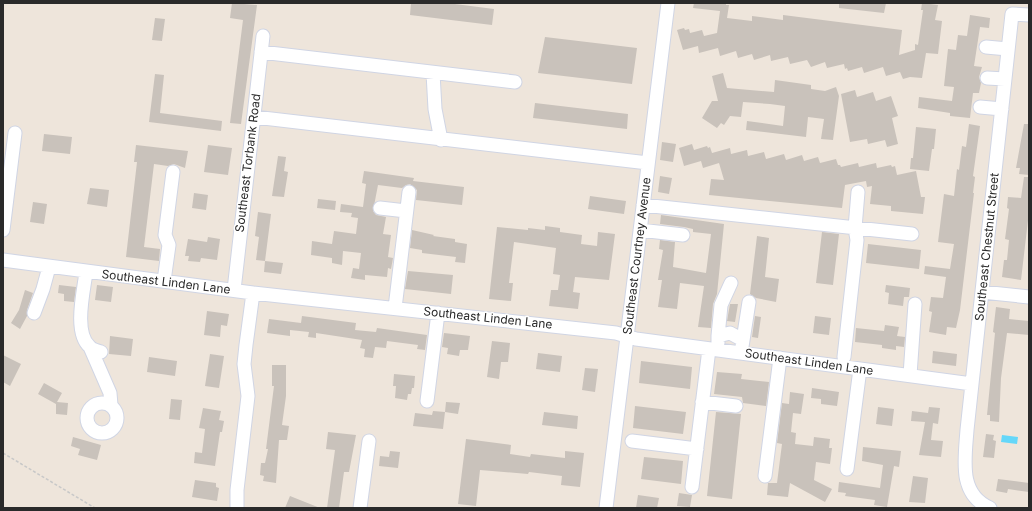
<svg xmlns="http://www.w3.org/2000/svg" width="1032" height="511" font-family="Inter,sans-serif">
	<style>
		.water { fill: #65d7f9 }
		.building { fill: #c9c2bb }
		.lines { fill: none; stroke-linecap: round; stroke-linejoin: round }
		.minor-casing { stroke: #d0d5e4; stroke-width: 15 }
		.path { stroke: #c8c8c8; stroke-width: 1.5; stroke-dasharray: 3 2; stroke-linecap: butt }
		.minor { stroke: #fff; stroke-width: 13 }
		.labels { text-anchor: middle; stroke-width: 3; stroke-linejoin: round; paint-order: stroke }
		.street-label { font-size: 12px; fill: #2a2a2a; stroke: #fff }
	</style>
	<rect width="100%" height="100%" fill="#eee5db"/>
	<!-- water -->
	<path class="water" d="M1002,435L1018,437L1017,444L1001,442Z"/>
	<!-- building -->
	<path class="building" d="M232,3L257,5L241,124L230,123L243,20L230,18Z
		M411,3H447L494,9L492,25L410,15Z
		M694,3H726V5H729L727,18L752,21V16L783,20V15L902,30L899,55L915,50V44L918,45L923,10H921L922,3L938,5L935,20L942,21L938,54L926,53L922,78L910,77L903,79L900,72L886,76L883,67L864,73L862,67L848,71L847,68L845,69L844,64L827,68L825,62L811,67L807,60L790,64L788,57L771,61L770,55L754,60L752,54L738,58L736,51L720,56L718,48L699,53L698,46L683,50L677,30L684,28L685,30L689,29L690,33L702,30L704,36L717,33L720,11L693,8Z
		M839,3H886L884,13L839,8Z
		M970,15L990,18L989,28L980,27L974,66L982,67L979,77L981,83L979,93H973L970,118L950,116V113L918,108L919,97L952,101L954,87L944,86L948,49L956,50L958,35L967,36Z
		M155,18L165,19L162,41L152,40Z
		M545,37L637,48L632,84L538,73Z
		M723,73L727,88L774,92L775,80L811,85V89L825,91L836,87L839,96L833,140L821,139L824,119L808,117L806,137L746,130L747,121L783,126L785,106L770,104L743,102L741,117L730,116L724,125L721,123L717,128L702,118L712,101H718L712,76Z
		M155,74L164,75L160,113L222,121L221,131L149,122Z
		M855,90L857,97L873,92L876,101L891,96L898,116L892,118L898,144L887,147L885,140L868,144L867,139L850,142L841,94Z
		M535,103L628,114L627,129L533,118Z
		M969,124L980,126L973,176L975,177L973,193H974L960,310L956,328L947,327L946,335L929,332L932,312L929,311L931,297L943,298L946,277L924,274L925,266L950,269L954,244L938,242L944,194L954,196L957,169L959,170L962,146L966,147Z
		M1024,124H1029V175L1019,174L1020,168H1016Z
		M916,127L936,129L934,149H932L929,171L910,169L911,158H913Z
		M44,134L72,137L70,154L42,151Z
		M662,142L676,144L673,162L660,160Z
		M692,144L694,150L707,146L708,148L710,147L712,153L730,148L731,154L747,150L748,156L764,152L766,159L784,154L786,160L802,155L804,161L818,157L820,163L836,159L838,165H840L841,167L858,163L859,167L876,163L877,168L891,165L892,167L895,166L897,175L916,171L921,197H925L923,214L891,211V206L870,204L872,186L867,187L866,181L845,185L842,208L709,195L711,179L724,180L719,163L703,168L701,161L684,166L679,148Z
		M136,145L188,151L185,168L174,164L168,166L154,164L144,247L160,249L159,261L126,257L137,162H134Z
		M208,145L232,148L228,175L204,172Z
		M278,156L286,157L284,171L288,172L284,197L272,196Z
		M364,171L414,178L413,181L464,187L462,205L416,200L417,190L410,184L406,185L402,188L378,185L373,211L376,215L386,217L383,234L391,235L388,257L393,258L391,269L388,268L387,277L365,275V280L351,278L353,268L359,269L361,253L343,251L342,265L332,263V258L311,255L312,241L332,244L334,231L356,234L358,218L351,217L352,213L340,212L341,204L363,207L366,184L362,183Z
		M660,176L672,178L669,194L658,192Z
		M1024,177H1029V212L1021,280L1002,277L1004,260H1007L1009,240L1005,239L1009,209L1007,208L1008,197L1021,198Z
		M90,188L109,190L107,207L87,204Z
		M194,193L208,195L206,210L192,208Z
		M590,196L626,201L624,214L588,209Z
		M318,199L336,201L335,210L317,208Z
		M33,202L47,204L44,224L30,222Z
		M258,212L271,214L265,261L256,260L259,237L255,236Z
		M661,215L724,224L717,294L713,304L711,328L698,327L704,286L680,283L677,309L658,307L662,280H658L663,250L659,249L660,240L675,242L673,267L706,273L711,234L693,232V229L684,227L660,224Z
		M545,226L560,228V232L582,235L581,244L597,246L598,232L615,234L609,280L575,277L573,292L580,293L578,309L549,306L551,290H558L560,275L553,274L556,248L514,242L509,283H513L511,301L489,299L497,227L528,230V228L545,230Z
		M412,230L434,235L433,236L455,239V242L467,244L465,263L455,262L456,257L422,253V250L410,248Z
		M822,232L839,234L833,285L816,283Z
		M757,236L769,238L765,277L779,279L776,302L756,298L750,294Z
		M208,237L220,239L217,260L201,258L200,262L188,261L189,256H185L188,239L207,242Z
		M868,244L921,250L919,269L866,263Z
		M265,261L283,263L281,274L264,272Z
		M408,271L453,275L451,294L405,289Z
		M59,285L76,287L74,302L64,301V294L58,293Z
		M97,285L113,287L111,302L95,300Z
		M886,285L910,288L909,297H904L903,306L888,304L889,293L885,292Z
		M25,290L33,293L27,310V316L20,329L11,323L19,310Z
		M730,304H738L735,322L727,321Z
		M996,307L1010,309L1009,319L1029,321V335L1007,333L1001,378L999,422L990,421V415H987L995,333L993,332Z
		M207,311L229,314L227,326L221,325L220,337L204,335Z
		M302,316L356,323L355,330L376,332L377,328L427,335L425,350L417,349L418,345L387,341L386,348L375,347L373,358L364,357L365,349L360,348L362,340L316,333V338L308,337L309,332L290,330V336L267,333L269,319L301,323Z
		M755,316L761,317L758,338L752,337Z
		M815,316L831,318L829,335L813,333Z
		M885,325L899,327L897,336L905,337L904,347L896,346V350L882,348V345L855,342L856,328L884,331Z
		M444,333L470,336L468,350H460L459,356L447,354L448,348L442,347Z
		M110,336L133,339L131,356L109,354Z
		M492,341L510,343L508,362H501L499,379L487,377Z
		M933,351L957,354L956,366L932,363Z
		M538,353L562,356L560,372L536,369Z
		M210,354L224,356L219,388L205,386Z
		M3,355L21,364L10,386L3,382Z
		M149,357L177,361L175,376L147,372Z
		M641,361L692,367L690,389L639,383Z
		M272,365H286V396L282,425L289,426L287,440H279L276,483L263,481L264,476L260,475L261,463H265L268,449H266L274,386H272Z
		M585,368L598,369L595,392L582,390Z
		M717,372L742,374L741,379L769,382L766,406L743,403L742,397L714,394Z
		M394,374L415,376L414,388H412L411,394H408L407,400L395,398L396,386H393Z
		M44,383L62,393L57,402L68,403L67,415L56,414V404L38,394Z
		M812,388L839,392L837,406L821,404V399L811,398Z
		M790,392L804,394L801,414L793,413L791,432L796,433L795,444L813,446L814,437L830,439L829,448H832L830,464L816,462L814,480L832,489L825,502L790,483L788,497L767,495L768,483H777L782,444L777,443L782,403L789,404Z
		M171,399L182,400L180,420L169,419Z
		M446,402L460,403L458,414L445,412Z
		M635,406L686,412L683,434L633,428Z
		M878,407L894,409L892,426L876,424Z
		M929,407L940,408L938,424L933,423L931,440L943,441L941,457L919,455L925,422L911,421L912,411L928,413Z
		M203,408L221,411L219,420L224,421L222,432H220L215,466L194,463L195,452L202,453L205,429L199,428Z
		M433,411L445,412L443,429L413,426L415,413L432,415Z
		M544,412L578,416L577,429L542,425Z
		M716,412L741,414L732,499L707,496Z
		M328,432L356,435L349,472H344L339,508H327L335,450L326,449Z
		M986,434L994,435L993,440L996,441L994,458L983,457Z
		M73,437L101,445L97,460L78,455L80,449L71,446Z
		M466,439L511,445L510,454L530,457L531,454L565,458V451L584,453L580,487L561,485L562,476L529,472L528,474L480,470L476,506L458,504Z
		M863,447L901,451L899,467L894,466L887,507L874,505L875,500L845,496L846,493L838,492L839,482L880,488L883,465L862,461Z
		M390,451L400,452L398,468L379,466L380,456L389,457Z
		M644,457L683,461L681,484L641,479Z
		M913,476L928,478L925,503L909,502Z
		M998,479L1029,483V492L1008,489L1007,493L996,491Z
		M195,480L216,483V487L219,488L217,501L192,497Z
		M679,493L692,495L690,507L677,506Z
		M638,495L659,498L657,508H636Z
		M290,496L320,508H285Z"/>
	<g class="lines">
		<defs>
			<path id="minor" d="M986,47L1008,49
				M261,52L515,82
				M433,73L435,109L441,140
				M987,78L1005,79
				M980,107L1002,109
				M254,117L648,163
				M643,205L912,234
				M380,208L406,211
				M3,230L15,133
				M640,230L683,235
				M3,260L253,293L616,333L636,339L972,384
				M86,272C84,290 73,333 90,347C93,350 98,351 101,352
				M164,281L169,245L165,235L173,172
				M234,290L263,36
				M982,292L1029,297
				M395,308L409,192
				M34,313L43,289L49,267
				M718,336L721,305L731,283
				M718,343V336L730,333L743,340
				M90,347L110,393L111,405
				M741,353L749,302
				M844,357L857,240L855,228L858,192
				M910,375L915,304
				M427,401L438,313
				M702,402L736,406
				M87 418a15 15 0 1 1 30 0a15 15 0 1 1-30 0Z
				M632,441L697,449
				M847,469L860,369
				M765,476L780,358
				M692,487L709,349
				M237,508V490L248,396L244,364L246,345L253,293
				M360,508L369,441
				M606,508L668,3
				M990,508C958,494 965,459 967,430L1012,14L1029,15"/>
		</defs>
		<!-- minor casing -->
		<use href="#minor" class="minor-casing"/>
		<!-- path -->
		<path class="path" d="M3,453L95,508"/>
		<!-- minor -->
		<use href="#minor" class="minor"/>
	</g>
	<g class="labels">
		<!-- street labels -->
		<g class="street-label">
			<text transform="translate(248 163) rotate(-83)" y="4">Southeast Torbank Road</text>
			<text transform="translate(987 247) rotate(-84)" y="4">Southeast Chestnut Street</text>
			<text transform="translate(637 256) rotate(-83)" y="4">Southeast Courtney Avenue</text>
			<text transform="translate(166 282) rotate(7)" y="4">Southeast Linden Lane</text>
			<text transform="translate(488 318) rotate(6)" y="4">Southeast Linden Lane</text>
			<text transform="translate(809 362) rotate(8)" y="4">Southeast Linden Lane</text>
		</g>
	</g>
	<!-- border -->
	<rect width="1032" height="511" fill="none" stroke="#2a2a2a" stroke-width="8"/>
</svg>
